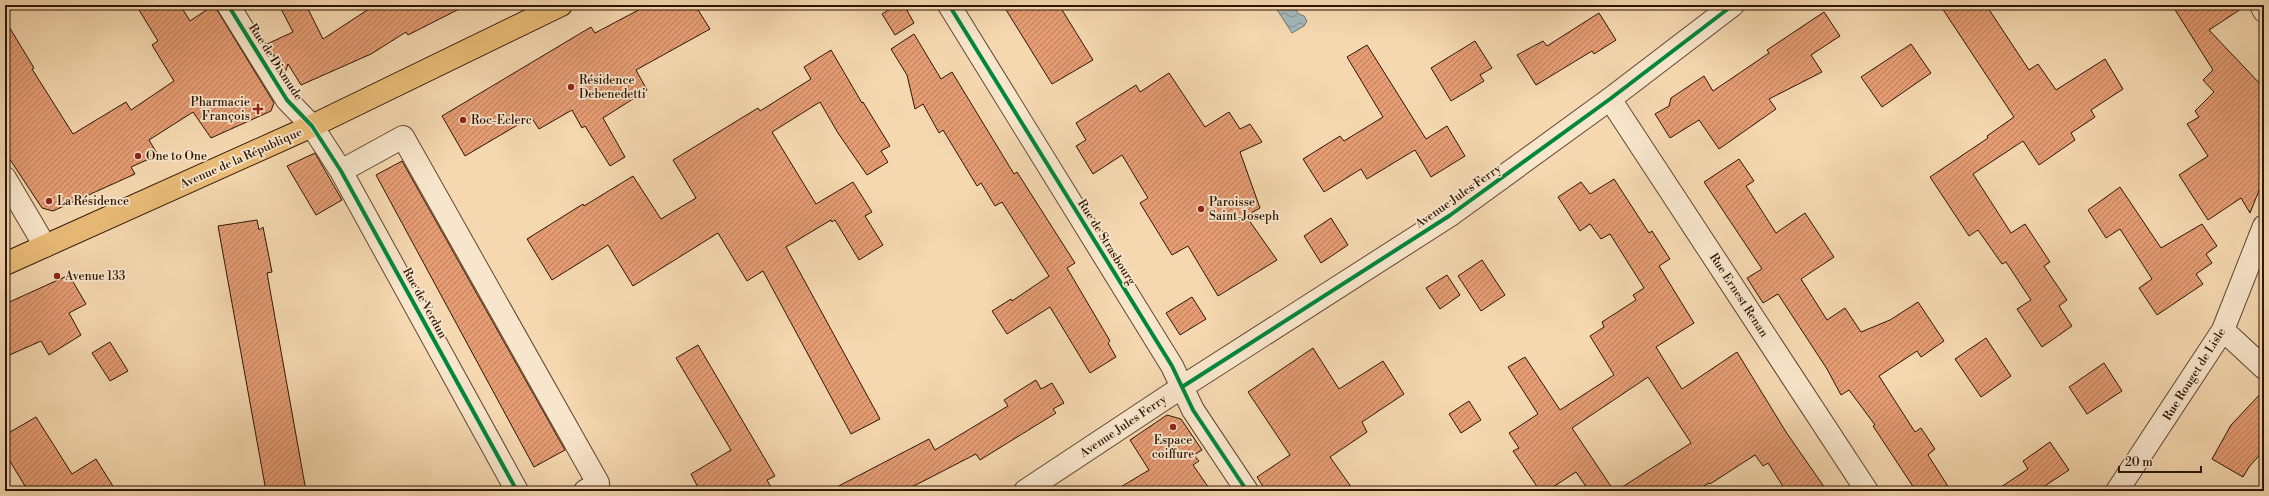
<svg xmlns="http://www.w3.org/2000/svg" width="2269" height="496" font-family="'Libre Bodoni',serif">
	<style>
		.water { fill: url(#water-waves); stroke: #747670 }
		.building { fill: url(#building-hatch); stroke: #2e1504 }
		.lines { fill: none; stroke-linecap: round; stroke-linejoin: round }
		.minor-casing { stroke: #60462f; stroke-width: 24 }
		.major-casing { stroke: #2e1504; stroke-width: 24 }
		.minor { stroke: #f8e6cc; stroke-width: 22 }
		.major { stroke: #eabc78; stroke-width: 22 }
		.cycleway-casing { stroke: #f8e6cc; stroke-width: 6 }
		.cycleway { stroke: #00873e; stroke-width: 4 }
		.poi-dot { fill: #8f2418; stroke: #f8e6cc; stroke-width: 1.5 }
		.labels { text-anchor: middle; stroke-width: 3.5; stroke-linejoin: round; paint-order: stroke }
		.street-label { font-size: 12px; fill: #2e1504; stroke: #f8e6cc }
		.poi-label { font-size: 12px; fill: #2e1504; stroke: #f8e6cc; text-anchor: start }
	</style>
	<defs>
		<pattern id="water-waves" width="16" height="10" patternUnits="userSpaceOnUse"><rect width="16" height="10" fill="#a3b6b8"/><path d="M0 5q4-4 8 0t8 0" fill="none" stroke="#859393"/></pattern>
		<pattern id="building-hatch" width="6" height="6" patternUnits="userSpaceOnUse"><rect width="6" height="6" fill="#e59c73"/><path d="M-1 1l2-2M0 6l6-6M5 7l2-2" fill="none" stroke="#ba7e5c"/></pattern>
	</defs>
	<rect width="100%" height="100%" fill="#f5d8b0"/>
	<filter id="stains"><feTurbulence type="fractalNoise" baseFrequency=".005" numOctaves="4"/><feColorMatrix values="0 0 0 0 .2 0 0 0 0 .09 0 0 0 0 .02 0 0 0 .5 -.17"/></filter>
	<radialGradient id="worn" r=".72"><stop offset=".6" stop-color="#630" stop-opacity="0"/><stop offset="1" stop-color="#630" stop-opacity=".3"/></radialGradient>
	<!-- water -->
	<path class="water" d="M1274,5H1292L1299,14L1304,16L1307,21L1304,26L1292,33Z"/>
	<!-- building -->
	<path class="building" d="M136,5H180L190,21L214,5L274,103L271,111L211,138L193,112L149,140L158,155L131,167L135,174L53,211L42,208L5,152V20L34,68L32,69L73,134L126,102L131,110L174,81L152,45L158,41Z
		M279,5H306L323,39L375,5H467L408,35L406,32L371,54L301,85L288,64L285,73L267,44L293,32Z
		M648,5H695L710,29L636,70L647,90L603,118L625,157L610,166L585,126L582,128L572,110L539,129L531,117L465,156L442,116L591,27L595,33Z
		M896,5H904L914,23L895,35L882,14Z
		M1003,5H1059L1093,60L1052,84Z
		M1940,5H1986L2029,70L2038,64L2056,90L2105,59L2123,89L2091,110L2095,117L2071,133L2075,140L2039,165L2023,141L1973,174L2011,233L2025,224L2050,262L2044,266L2067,300L2059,306L2072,326L2042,347L2017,309L2031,300L2006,262L2002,264L1978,230L1969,236L1930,177L1988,138L1987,136L2014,117Z
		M2172,5H2247L2209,30L2264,88V178L2250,213L2241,198L2208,220L2179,175L2208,156L2187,124L2199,117L2195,111L2214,92L2203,80L2213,70Z
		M1824,12L1840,36L1811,55L1822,72L1769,99L1776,109L1719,149L1699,120L1670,138L1655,114L1669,106L1671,98L1704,76L1713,91L1769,53L1767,50Z
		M1599,13L1616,40L1594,54L1592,51L1536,85L1517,55L1543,41L1547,46Z
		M914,34L941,79L952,72L1014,174L1017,172L1075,263L1067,268L1110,341L1108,343L1116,357L1090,373L1050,307L1007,334L992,311L1011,299L1012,301L1049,276L1002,202L995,206L981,183L977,186L943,130L939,133L923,104L915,109L907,75L891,49Z
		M1475,41L1492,68L1480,75L1484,81L1451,101L1431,68Z
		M1911,44L1931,73L1882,107L1861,77Z
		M1367,45L1426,139L1447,126L1465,156L1431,177L1415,150L1367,179L1361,169L1324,192L1303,159L1340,136L1344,141L1383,117L1347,57Z
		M831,50L862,103L863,102L890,146L881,151L888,162L867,175L838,133L820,102L772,132L816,204L853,182L872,212L865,216L883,245L859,260L835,220L832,222L831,220L786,247L880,419L851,434L763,271L747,281L718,233L633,286L608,245L552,280L527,239L583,204L584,206L633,176L661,219L696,198L673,160L758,108L760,111L811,79L804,67Z
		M1169,73L1205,127L1229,112L1240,129L1250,124L1262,142L1240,152L1260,208L1246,216L1277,260L1218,296L1188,246L1172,255L1140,203L1148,198L1122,155L1093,174L1076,146L1086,140L1076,123L1136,85L1140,92Z
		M315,153L342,200L316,215L287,166Z
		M1739,159L1754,181L1746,186L1776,233L1805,213L1834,257L1801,279L1827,320L1845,308L1861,332L1890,320L1918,302L1944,341L1921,357L1917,351L1879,376L1915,432L1921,428L1935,449L1928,455L1951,491H1916L1873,426L1875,425L1849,390L1841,395L1827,369L1778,294L1763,303L1747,278L1762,269L1704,182Z
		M402,161L565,450L534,467L376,175Z
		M1614,179L1649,233L1652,231L1670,259L1659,266L1694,323L1656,347L1682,389L1737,352L1786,432L1827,491H1786L1768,463L1763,466L1755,455L1710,484L1709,483L1695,491H1616L1691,443L1648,377L1572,428L1614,491H1589L1576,472L1547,491H1540L1513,451L1519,448L1509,433L1538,414L1508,367L1525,357L1560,410L1614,375L1590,336L1604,327L1602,322L1636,300L1633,295L1644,288L1610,234L1601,239L1590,224L1580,231L1558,197L1581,182L1590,194Z
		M2120,187L2161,248L2202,224L2217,246L2206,254L2212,263L2196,274L2203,284L2157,315L2139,288L2152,279L2120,229L2106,238L2088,210Z
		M1331,218L1348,245L1321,263L1304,236Z
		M257,220L259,230L263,227L272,272L267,273L306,491H266L218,226Z
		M1482,260L1505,295L1481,311L1458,276Z
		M69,275L86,304L69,313L81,335L49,355L41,341L5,357V304Z
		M1447,275L1460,295L1440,309L1426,288Z
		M1192,297L1206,319L1180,335L1166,313Z
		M1986,338L2011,376L1981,397L1955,359Z
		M110,342L128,371L110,381L92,353Z
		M698,345L775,476L767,480L773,491H700L691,474L731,450L676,358Z
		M1313,348L1339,389L1383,361L1404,394L1362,422L1367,432L1330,457L1354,491H1266L1257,477L1290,455L1248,392Z
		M2104,363L2122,391L2087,414L2069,387Z
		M1036,380L1041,389L1052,383L1064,403L1053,409L1056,413L980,460L976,454L904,491H829L929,439L935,450L1008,406L1004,400Z
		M2264,390V450L2249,467L2243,477L2212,459L2231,425Z
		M1469,401L1481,420L1461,433L1449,414Z
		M1167,415L1181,419L1202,450L1194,455L1199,461L1193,465L1211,491H1114L1149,470L1130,440Z
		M36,417L72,474L96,459L116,491H28L5,453V435Z
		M2050,442L2069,470L2037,491H1995L2028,469L2023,461Z"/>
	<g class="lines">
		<defs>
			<path id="minor" d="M228,5L287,100L312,126L341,171L517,491
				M949,5L1172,366L1193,410L1247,491
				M2261,5L2264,11
				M1610,99L1867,491
				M341,171L403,137L598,483L585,491
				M5,178L45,246
				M2223,330L2264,368
				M1025,491L1182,387L1449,216L1610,99L1733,5
				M2117,491L2223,330L2264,226"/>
			<path id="major" d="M5,264L312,126L561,5"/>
		</defs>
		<!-- minor casing -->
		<use href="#minor" class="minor-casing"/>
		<!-- major casing -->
		<use href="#major" class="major-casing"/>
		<!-- minor -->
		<use href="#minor" class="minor"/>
		<!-- major -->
		<use href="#major" class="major"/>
		<defs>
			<path id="cycleway" d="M228,5L287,100L312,126L341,171L517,491
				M949,5L1172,366L1193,410L1247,491
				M1182,387L1449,216L1610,99L1733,5"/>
		</defs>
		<!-- cycleway casing -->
		<use href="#cycleway" class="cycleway-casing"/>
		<!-- cycleway -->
		<use href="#cycleway" class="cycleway"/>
	</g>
	<!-- markers -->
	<g class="poi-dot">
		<circle cx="571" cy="87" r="4"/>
		<path d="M256 103h4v4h4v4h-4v4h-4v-4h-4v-4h4z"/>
		<circle cx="463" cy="120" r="4"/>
		<circle cx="138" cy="156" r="4"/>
		<circle cx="49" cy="201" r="4"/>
		<circle cx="1201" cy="209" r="4"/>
		<circle cx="57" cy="276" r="4"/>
		<circle cx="1173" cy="427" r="4"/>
	</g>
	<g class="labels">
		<!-- street labels -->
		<g class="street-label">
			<text transform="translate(276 62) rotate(57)" y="4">Rue de Dixmude</text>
			<text transform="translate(241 158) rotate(-24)" y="4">Avenue de la République</text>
			<text transform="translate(1458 196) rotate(-35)" y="4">Avenue Jules Ferry</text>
			<text transform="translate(1107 242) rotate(58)" y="4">Rue de Strasbourg</text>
			<text transform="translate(1739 295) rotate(57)" y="4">Rue Ernest Renan</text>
			<text transform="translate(425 303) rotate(61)" y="4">Rue de Verdun</text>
			<text transform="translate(2194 374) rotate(-58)" y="4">Rue Rouget de Lisle</text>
			<text transform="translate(1123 426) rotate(-34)" y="4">Avenue Jules Ferry</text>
		</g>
		<!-- poi labels -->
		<g class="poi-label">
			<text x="579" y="84">Résidence<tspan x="579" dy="14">Debenedetti</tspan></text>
			<text x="250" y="106" text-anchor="end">Pharmacie<tspan x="250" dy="14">François</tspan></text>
			<text x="471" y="124">Roc-Eclerc</text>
			<text x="146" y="160">One to One</text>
			<text x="57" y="205">La Résidence</text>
			<text x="1209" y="206">Paroisse<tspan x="1209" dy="14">Saint-Joseph</tspan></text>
			<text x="65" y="280">Avenue 133</text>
			<text x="1173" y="444" text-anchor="middle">Espace<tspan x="1173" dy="14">coiffure</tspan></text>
		</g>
	</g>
	<!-- margin -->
	<rect width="2269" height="496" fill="none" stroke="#f5d8b0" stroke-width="20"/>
	<rect x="6" y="6" width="2257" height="484" fill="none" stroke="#2e1504" stroke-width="2"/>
	<rect x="10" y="10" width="2249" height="476" fill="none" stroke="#2e1504"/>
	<!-- scale -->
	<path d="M2119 466v6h82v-6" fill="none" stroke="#2e1504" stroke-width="2"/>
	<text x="2125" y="466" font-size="12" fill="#2e1504" stroke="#f8e6cc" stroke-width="3" paint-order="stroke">20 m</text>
	<rect width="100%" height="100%" filter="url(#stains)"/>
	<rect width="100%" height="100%" fill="url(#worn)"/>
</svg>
